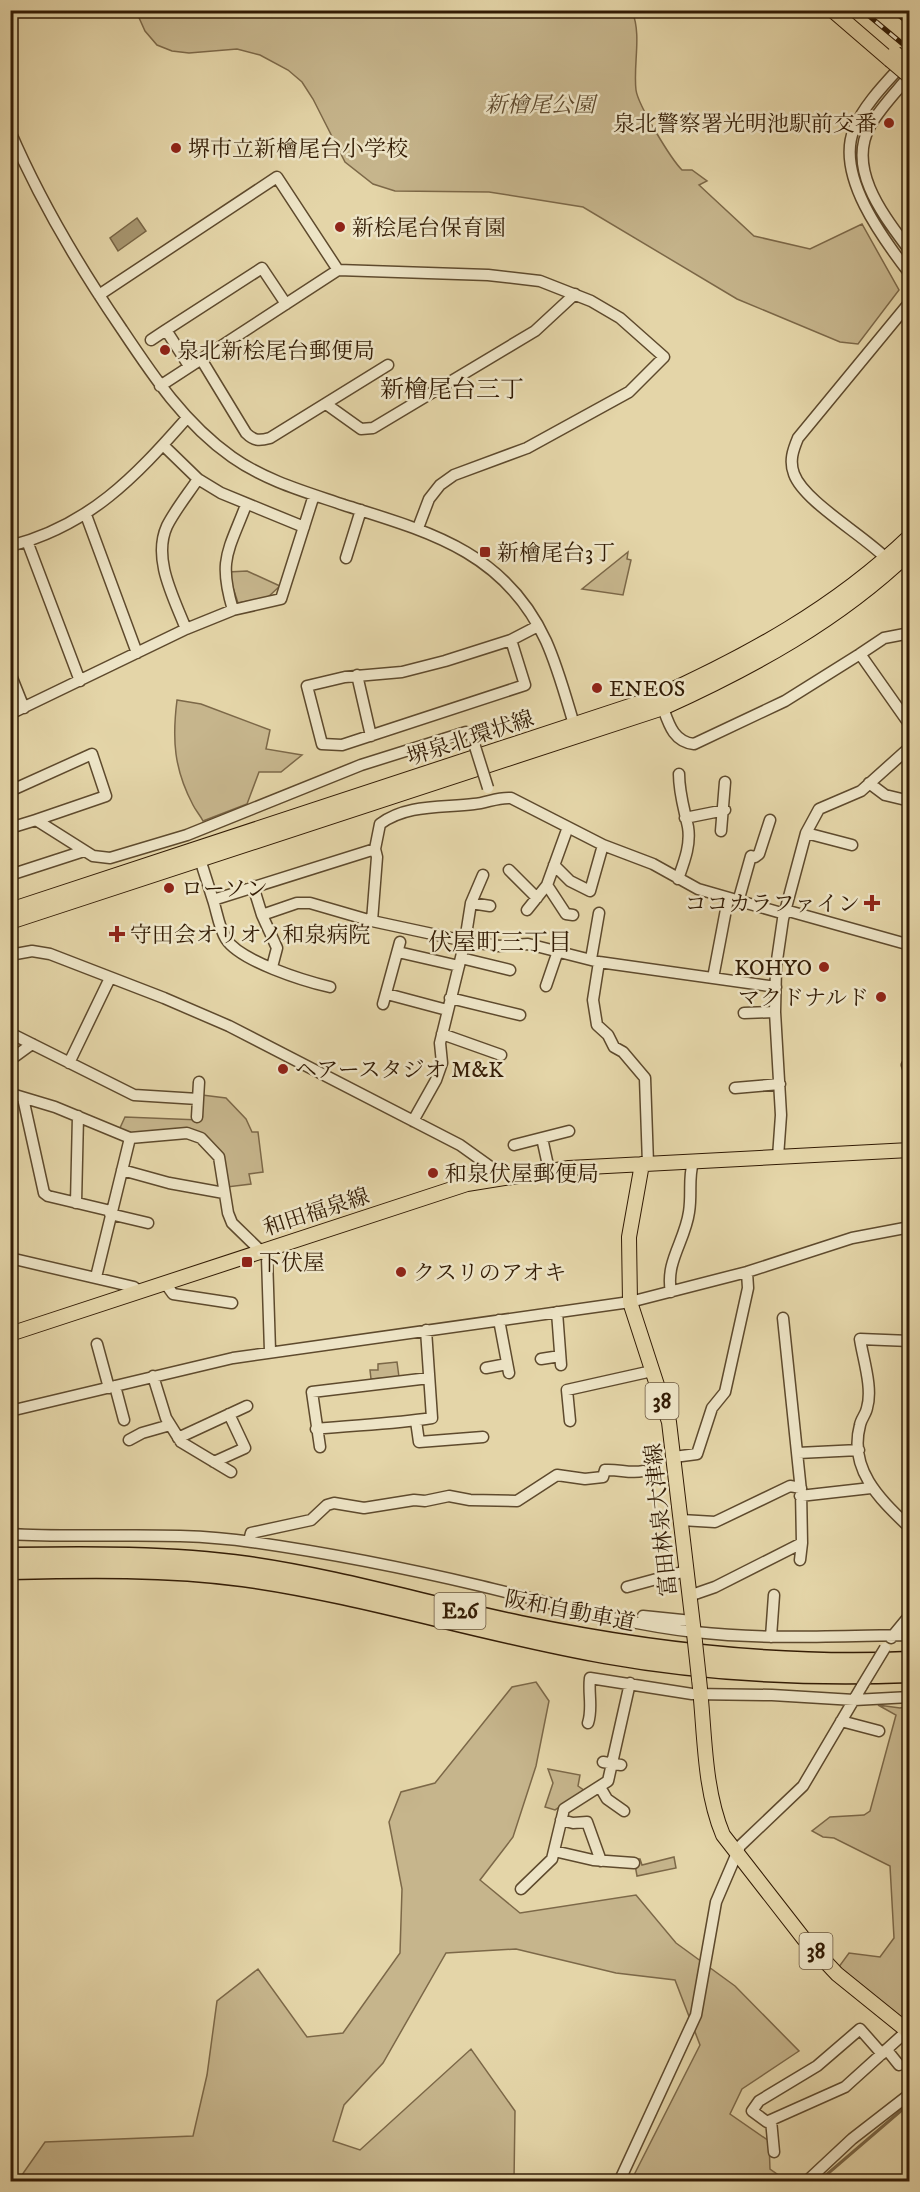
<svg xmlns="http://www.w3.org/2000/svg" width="920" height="2192" font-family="'IM FELL DW Pica','Noto Serif JP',serif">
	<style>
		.green { fill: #c6b58c; stroke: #7c6848; stroke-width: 1.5 }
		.water { fill: #a79670; stroke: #786545; stroke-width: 1.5 }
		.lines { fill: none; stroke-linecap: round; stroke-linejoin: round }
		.stream { stroke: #786545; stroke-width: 3 }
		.minor-casing { stroke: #5e4a2d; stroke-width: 13 }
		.major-casing { stroke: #321b04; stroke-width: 16 }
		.highway-casing { stroke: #321b04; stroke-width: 19 }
		.minor { stroke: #ede4c6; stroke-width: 10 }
		.major { stroke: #e4d5a8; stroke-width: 14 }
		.highway { stroke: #e4d5a8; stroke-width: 16 }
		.rail-casing { stroke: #321b04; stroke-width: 5 }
		.rail { stroke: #ede4c6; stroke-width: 3; stroke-dasharray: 9; stroke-linecap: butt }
		.minor-bridge-casing { stroke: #5e4a2d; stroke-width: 13; stroke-linecap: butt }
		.major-bridge-casing { stroke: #321b04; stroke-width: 16; stroke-linecap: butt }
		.minor-bridge { stroke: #ede4c6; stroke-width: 10 }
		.major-bridge { stroke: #e4d5a8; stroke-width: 14 }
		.poi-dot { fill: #8f2418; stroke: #ede4c6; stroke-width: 2 }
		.labels { text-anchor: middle; stroke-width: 5; stroke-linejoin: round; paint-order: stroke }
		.shield { fill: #ede4c6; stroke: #6a573e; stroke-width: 1.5 }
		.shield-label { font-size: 21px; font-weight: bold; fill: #321b04 }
		.park-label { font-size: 22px; font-style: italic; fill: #5e492d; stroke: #ede4c6 }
		.poi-label { font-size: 22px; fill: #321b04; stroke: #ede4c6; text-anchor: start }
		.street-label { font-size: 22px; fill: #321b04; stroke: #ede4c6 }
		.neighbourhood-label { font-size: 24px; fill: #321b04; stroke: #ede4c6 }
	</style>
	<rect width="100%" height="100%" fill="#e4d5a8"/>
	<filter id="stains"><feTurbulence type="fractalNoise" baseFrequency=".00333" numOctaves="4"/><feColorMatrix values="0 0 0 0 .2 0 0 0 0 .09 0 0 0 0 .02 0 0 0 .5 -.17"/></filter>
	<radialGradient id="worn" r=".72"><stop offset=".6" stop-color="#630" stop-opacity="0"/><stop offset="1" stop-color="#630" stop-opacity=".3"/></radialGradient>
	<!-- green -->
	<path class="green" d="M136,11H632C642,35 633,64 636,90C638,105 671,159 682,170H692L707,181L699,185L754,236L810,249L862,224L899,290L858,344L840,342L737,299L583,207L489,192L395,191L373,184L345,162L313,99L302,82L288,70L260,55L237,49L189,53L172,51L157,45L145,31Z
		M628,552L627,559L631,560L623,595L582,589Z
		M247,571L280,586L268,597L238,603L228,572Z
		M177,700L201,704L270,730L266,749L302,755L281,772H259L247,804L203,821C200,815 196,811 193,805C174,769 172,740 177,700Z
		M202,1095L226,1098L246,1119L252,1132H258L263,1172L249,1174L251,1184L227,1187L223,1157L200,1135H133L119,1130L125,1117L200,1120Z
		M397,1362L399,1377L371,1379L370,1370H378V1364Z
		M536,1682L549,1701L536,1766L513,1837L480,1880L520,1913L636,1895L676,1943L735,1986L799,2051L742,2089L730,2114L769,2141L770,2169L787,2181H631L700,2045L675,1980L616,1973L516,1949L446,1953L383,2063L344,2105L333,2141L360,2150L471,2049L515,2111L514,2181L17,2182L45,2142L193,2136L207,2075L217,2001L258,1969L307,2037L343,2033L400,1953L402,1889L389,1822L401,1792L435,1783L512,1687Z
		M878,1705L900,1708L909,1706V2027L838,1968L849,1953L880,1957L894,1938L890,1866L834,1838L823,1837L812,1831L830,1817L864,1815L870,1811L896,1715Z
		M548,1769L580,1775L578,1786L585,1791L555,1810L545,1807L553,1783Z
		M674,1857L676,1868L637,1876L634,1859H640L642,1865Z"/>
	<!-- water -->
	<path class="water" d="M137,218L146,231L118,251L110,238Z"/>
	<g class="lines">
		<!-- stream -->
		<path class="stream" d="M818,2182L910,2103"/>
		<defs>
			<path id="minor" d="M910,56C891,78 865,102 854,129C835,175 883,239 910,274
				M910,75C897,91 880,108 870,126C846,170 885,217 910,251
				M10,131C40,201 78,265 121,328C153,376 184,423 232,457C266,481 306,492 344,505C430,532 505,552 546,641C559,670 567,702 576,731
				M99,295L277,177L338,270
				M151,340L166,330
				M201,359L246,433C254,441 259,441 270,438L388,365
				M189,366L166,330L262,268L286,304
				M160,386L338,270L488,275L540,281L591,301L620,318L664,357L629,392L527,448L454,475L440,485L429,499L418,528
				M326,404L361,429L373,428L535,331L575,294
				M163,445L198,479L221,493L304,527
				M86,515L137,653
				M27,541L80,681
				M10,546C89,526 135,477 186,419
				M346,558L361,510
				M890,562C867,537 804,502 794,474C789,461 793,450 798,438L910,302
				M233,610C218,560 228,552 246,505
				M186,629C174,598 152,559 167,526C175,510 188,494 198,479
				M511,640L525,685L342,745L322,744L307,686L345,677L402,672L445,661L511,640L538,626
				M860,654L884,638L910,633
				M10,673L24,708
				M357,675L371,736
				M663,708C669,725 674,742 694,744L785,701L860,654L910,725
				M10,714L186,629L233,610L281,599L314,495
				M869,783L885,795L910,801
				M10,791L92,754L106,796L36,820
				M685,818L725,810
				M10,828L36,820L93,856L110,858L187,835L361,765L466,732L472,737
				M721,831L725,782
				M806,833L852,845
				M198,853L213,900L375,849L380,824C407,804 442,808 474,804C487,803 497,797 511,798L603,845L653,864L698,889L785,914
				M554,865L570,881L590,891L603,845
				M509,870L537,898
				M10,875L84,851
				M678,879C684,862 691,845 688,827C684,808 679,793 679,774
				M547,885L566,914L573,915
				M253,886L262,915L297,903H310L372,921L465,941L499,946L528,944L599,962L776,987
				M213,900C217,912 219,928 226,939C240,961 304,981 330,987
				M738,902L751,856L755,857L759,854L770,820
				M471,903L490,906
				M527,910L547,885L568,827
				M785,910L910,945
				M262,915L277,948L272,967
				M372,921L377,857L375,849
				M398,952L459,966
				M10,955L32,951L50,954L164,998L229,1026L460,1145L488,1165L499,1177
				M461,958L510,970
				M591,959L599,913
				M599,962L593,1000L597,1025L608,1035L614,1047L623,1052L645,1078L648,1164
				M713,978L728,899
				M546,986L558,951
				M387,994L447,1010
				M450,998L520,1015
				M383,1004L400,942
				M744,1013L775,1012
				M10,1033L134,1095L198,1099
				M442,1034L501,1055
				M10,1060L32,1044
				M69,1063L110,978
				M907,1065L910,1074
				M735,1088L780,1084
				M15,1095L55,1107L130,1138L187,1133L201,1138L219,1157L228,1213L232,1223L267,1257L270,1351
				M23,1098L44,1193L48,1196L111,1211
				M197,1117L199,1082
				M413,1121L436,1080L442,1063L440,1043L465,941L471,903L483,875
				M542,1138L549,1170
				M514,1145L569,1131
				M778,1157L781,1115L775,1012L776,967L783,919L806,833L819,809L861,791L910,747
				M122,1170L169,1183L224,1193
				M76,1203L78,1116
				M110,1214L148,1223
				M10,1258L134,1287L139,1292
				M96,1277L130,1138
				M165,1283L173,1294L232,1303
				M671,1292C665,1262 685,1241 689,1212C692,1194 688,1179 693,1162
				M557,1312L561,1365
				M783,1318L801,1491L802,1543L800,1560
				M499,1320L509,1373
				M910,1341L860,1339C863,1359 873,1388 867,1408C866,1414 861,1419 860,1425C848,1470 881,1500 910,1528
				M97,1344L109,1388
				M541,1359L560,1356
				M486,1368L507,1364
				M153,1376L166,1418L181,1442L231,1472
				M115,1386L124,1420
				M10,1411L233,1358L630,1302L747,1272L852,1238L910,1227
				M416,1421L419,1442L483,1437
				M570,1421L567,1390L652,1371
				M316,1429C355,1425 393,1424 432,1418L426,1330
				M178,1438L247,1406
				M129,1440L142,1433L170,1425
				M320,1447L312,1392L429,1378
				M798,1453L859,1450
				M674,1457L697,1454L712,1408L725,1392L748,1288L747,1272
				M214,1462L245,1448L229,1414
				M800,1496L871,1488
				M681,1520L715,1522L790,1486L801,1488
				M10,1534C91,1539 173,1530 252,1542C329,1553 405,1568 481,1586C552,1603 623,1624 695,1632C767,1640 838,1636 910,1635
				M249,1541L251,1533L311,1520L327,1505L334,1503L364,1508L414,1500L425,1501L449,1496L470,1500L517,1501L557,1475L585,1479L603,1477L605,1470C619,1469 630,1474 643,1471
				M627,1587L686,1571
				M689,1596L715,1587L802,1543
				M643,1616L692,1621
				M771,1637L774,1595
				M891,1638L910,1615
				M841,1721L879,1731
				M588,1723C593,1708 588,1694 590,1678L692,1694L772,1695L854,1700L910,1697
				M603,1762L621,1765
				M600,1787L607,1799L624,1811
				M561,1820L573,1823L587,1822L601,1861
				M554,1851L593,1860L634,1863
				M521,1889L552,1859L564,1809L608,1781L630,1683
				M887,2050L899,2065
				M771,2120L845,2087L907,2031
				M774,2152L771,2120L767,2122L752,2111L759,2101L817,2066L860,2029L882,2054
				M619,2182L696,2015L716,1902L740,1846L803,1786L862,1686
				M806,2182L852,2139L910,2094"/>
			<path id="major" d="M832,10L890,60
				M10,910L654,698C747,656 835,608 910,536
				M10,922L663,708C753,667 838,621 910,552
				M642,1164L629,1237L630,1302L669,1422L695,1642
				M10,1334L467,1184L569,1168L910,1150
				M699,1679C705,1730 703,1787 723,1835L804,1939L837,1974L910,2033"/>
			<path id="highway" d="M10,1556C89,1555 169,1554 248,1565C339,1578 429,1605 520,1624C649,1651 777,1666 910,1660
				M10,1571C88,1569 166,1568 243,1578C365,1595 484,1634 605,1655C706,1673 807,1678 910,1674"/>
		</defs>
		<!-- minor casing -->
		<use href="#minor" class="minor-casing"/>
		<!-- major casing -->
		<use href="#major" class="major-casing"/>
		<!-- highway casing -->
		<use href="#highway" class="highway-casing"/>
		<!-- minor -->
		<use href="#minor" class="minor"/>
		<!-- major -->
		<use href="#major" class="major"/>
		<!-- highway -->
		<use href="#highway" class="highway"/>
		<defs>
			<path id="rail" d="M862,10L910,50
				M892,10L910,24"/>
		</defs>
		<!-- rail casing -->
		<use href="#rail" class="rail-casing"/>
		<!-- rail -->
		<use href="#rail" class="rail"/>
		<defs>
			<path id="minor-bridge" d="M472,737L488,788
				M862,1686L885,1648"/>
			<path id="major-bridge" d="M895,53L910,65
				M890,60L910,77
				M695,1642L699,1679"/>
		</defs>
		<!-- minor-bridge casing -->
		<use href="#minor-bridge" class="minor-bridge-casing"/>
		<!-- major-bridge casing -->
		<use href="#major-bridge" class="major-bridge-casing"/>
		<!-- minor-bridge -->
		<use href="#minor-bridge" class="minor-bridge"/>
		<!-- major-bridge -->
		<use href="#major-bridge" class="major-bridge"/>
	</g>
	<!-- markers -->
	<g class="poi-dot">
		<circle cx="889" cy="123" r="6"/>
		<circle cx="176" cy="148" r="6"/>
		<circle cx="340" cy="227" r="6"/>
		<circle cx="165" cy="350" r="6"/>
		<rect x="479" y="546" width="12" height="12" rx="3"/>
		<circle cx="597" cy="688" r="6"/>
		<circle cx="169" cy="888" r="6"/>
		<path d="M869 894h6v6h6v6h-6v6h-6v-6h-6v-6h6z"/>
		<path d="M114 925h6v6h6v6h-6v6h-6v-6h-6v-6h6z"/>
		<circle cx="824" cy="967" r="6"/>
		<circle cx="881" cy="997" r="6"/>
		<circle cx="283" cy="1069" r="6"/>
		<circle cx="433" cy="1173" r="6"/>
		<rect x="241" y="1256" width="12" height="12" rx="3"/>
		<circle cx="401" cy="1272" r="6"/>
	</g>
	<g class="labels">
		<!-- shield labels -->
		<g class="shield">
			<rect x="645.5" y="1383" width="33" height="36" rx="4.5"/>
			<rect x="434.5" y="1593" width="51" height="36" rx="4.5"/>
			<rect x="799.5" y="1933" width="33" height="36" rx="4.5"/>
		</g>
		<g class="shield-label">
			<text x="662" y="1408">38</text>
			<text x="460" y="1618">E26</text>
			<text x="816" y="1958">38</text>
		</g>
		<!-- park labels -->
		<g class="park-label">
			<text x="540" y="112">新檜尾公園</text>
		</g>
		<!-- poi labels -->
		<g class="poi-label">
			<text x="877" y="131" text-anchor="end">泉北警察署光明池駅前交番</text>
			<text x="188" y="156">堺市立新檜尾台小学校</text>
			<text x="352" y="235">新桧尾台保育園</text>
			<text x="177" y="358">泉北新桧尾台郵便局</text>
			<text x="497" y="560">新檜尾台3丁</text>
			<text x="609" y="696">ENEOS</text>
			<text x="181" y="896">ローソン</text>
			<text x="860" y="911" text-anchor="end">ココカラファイン</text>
			<text x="130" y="942">守田会オリオノ和泉病院</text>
			<text x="812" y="975" text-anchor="end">KOHYO</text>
			<text x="869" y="1005" text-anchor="end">マクドナルド</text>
			<text x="295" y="1077">ヘアースタジオ M&amp;K</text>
			<text x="445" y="1181">和泉伏屋郵便局</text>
			<text x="259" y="1270">下伏屋</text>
			<text x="413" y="1280">クスリのアオキ</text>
		</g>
		<!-- street labels -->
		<g class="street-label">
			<text transform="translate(470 737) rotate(-18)" y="8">堺泉北環状線</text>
			<text transform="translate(316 1211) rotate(-18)" y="8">和田福泉線</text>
			<text transform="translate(660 1520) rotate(-96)" y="8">富田林泉大津線</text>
			<text transform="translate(570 1610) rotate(11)" y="8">阪和自動車道</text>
		</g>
		<!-- neighbourhood labels -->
		<g class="neighbourhood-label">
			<text x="452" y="397">新檜尾台三丁</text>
			<text x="500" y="950">伏屋町三丁目</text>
		</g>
	</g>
	<!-- margin -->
	<rect width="920" height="2192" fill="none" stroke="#e4d5a8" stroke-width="36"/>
	<rect x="12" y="12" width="896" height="2168" fill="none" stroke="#321b04" stroke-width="3"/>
	<rect x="18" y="18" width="884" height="2156" fill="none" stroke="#321b04" stroke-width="1.5"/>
	<rect width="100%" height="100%" filter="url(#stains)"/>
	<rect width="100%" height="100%" fill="url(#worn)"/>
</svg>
